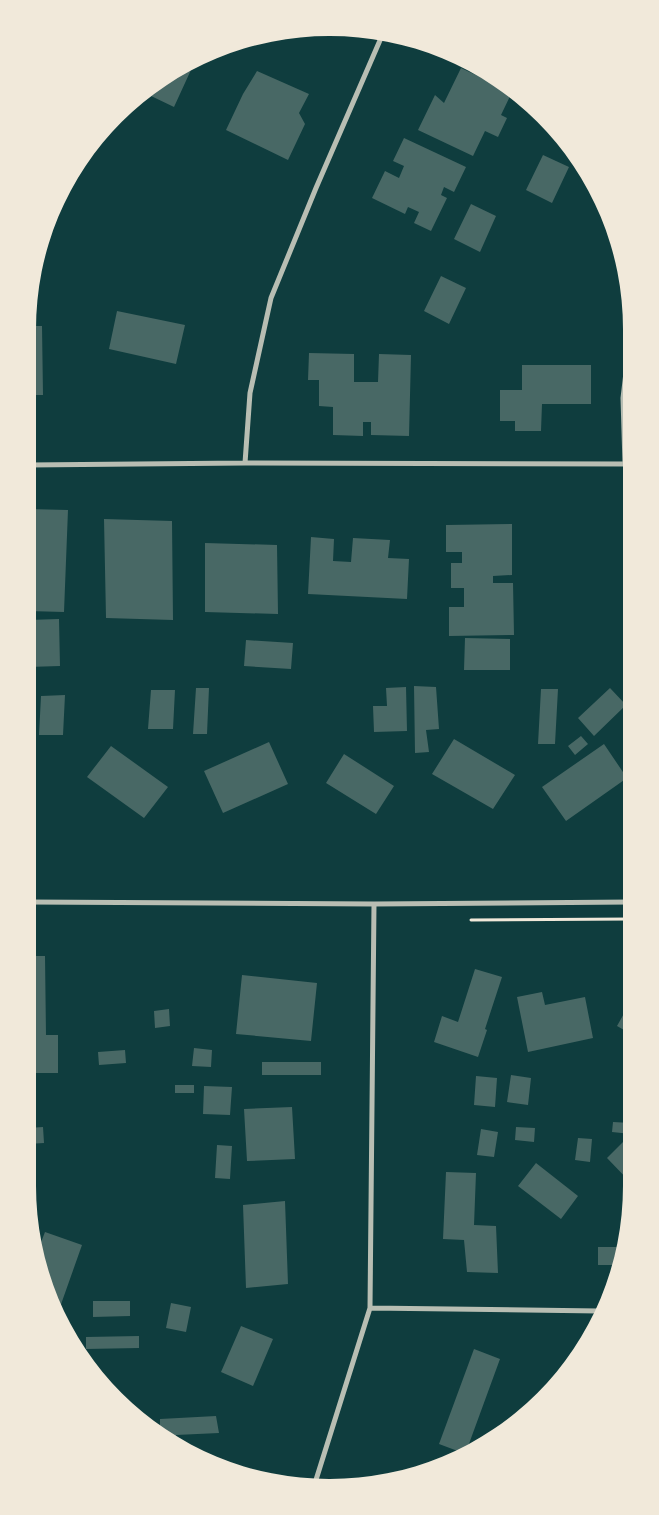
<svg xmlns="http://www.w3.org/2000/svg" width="659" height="1515" font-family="'IBM Plex Sans',sans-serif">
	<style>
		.building { fill: #486865 }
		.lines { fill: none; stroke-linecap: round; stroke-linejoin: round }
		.path { stroke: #f1e9da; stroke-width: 3 }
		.minor { stroke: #b8beb3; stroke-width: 5 }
	</style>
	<rect width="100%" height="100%" fill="#0f3d3e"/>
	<!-- building -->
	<path class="building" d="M196,59L174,107L149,95Z
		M461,68L512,92L501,115L507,118L498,137L485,131L473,156L418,130L435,95L444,103Z
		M257,71L309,94L299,113L305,124L288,160L226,130L243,94Z
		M404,138L466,167L454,192L444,187L441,195L447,198L431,231L414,223L419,212L408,207L405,214L372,198L385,171L399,178L404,166L393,161Z
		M543,155L569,167L552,203L526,190Z
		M471,204L496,216L480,252L454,239Z
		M441,276L466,288L449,324L424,311Z
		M117,311L185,325L176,364L109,349Z
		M28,326H42L43,395H28Z
		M309,353L354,354V382H378L379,354L411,355L409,436L371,435V422H363V436L333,435V407L319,406V380H308Z
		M522,365H591V404H542L541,431H515V421H500V390H522Z
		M28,509L68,510L64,612L28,611Z
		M104,519L172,521L173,620L106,618Z
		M512,524V575L493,576V583H513L514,635L449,636V607H464V588H451V563H462V552H446V525Z
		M311,537L334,539L333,561L351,562L353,538L390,540L388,558L409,559L407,599L308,594Z
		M205,543L277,545L278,614L205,612Z
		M59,619L60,666L28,667V620Z
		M465,638L510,639V670H464Z
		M246,640L293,643L291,669L244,666Z
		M414,686L436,687L439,729L426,730L429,752L415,753Z
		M406,687L407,731L374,732L373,706H387L386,688Z
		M196,688H209L207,734H193Z
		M610,688L626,705L594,736L578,718Z
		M541,689H558L555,744H538Z
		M151,690H175L173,729H148Z
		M65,695L63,735H39L41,696Z
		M28,715H35V784H28Z
		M581,736L588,744L575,755L568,746Z
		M454,739L515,775L493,809L432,774Z
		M269,742L288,784L223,813L204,771Z
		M604,744L627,778L566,821L542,787Z
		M111,746L168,787L144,818L87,777Z
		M344,754L394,786L376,814L326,783Z
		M28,956H45L46,1035H58V1073H28Z
		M475,969L502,977L485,1029L487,1030L478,1057L434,1042L442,1016L458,1022Z
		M242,975L317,983L311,1041L236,1034Z
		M542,992L545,1005L585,997L593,1038L528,1052L517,997Z
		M631,1001V1034L617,1026Z
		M169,1009L170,1026L155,1028L154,1011Z
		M194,1048L212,1050L211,1067L192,1066Z
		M125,1050L126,1063L99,1065L98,1052Z
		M262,1062H321V1075H262Z
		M511,1075L531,1078L528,1105L507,1102Z
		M476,1076L497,1078L495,1107L474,1105Z
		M626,1078H631V1097H627Z
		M175,1085H194V1093H175Z
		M204,1086L232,1087L230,1115L203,1114Z
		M292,1107L295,1159L247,1161L244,1109Z
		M613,1122L631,1123V1183L607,1158L631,1134L612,1132Z
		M43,1127L44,1143L28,1144V1128Z
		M516,1127L535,1128L534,1142L515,1140Z
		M481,1129L498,1132L494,1157L477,1155Z
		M578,1138L592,1139L590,1162L575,1160Z
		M217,1145L232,1146L230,1179L215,1178Z
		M536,1163L578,1196L561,1219L518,1186Z
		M446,1172L476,1173L474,1225L496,1226L498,1273L467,1272L464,1240L443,1239Z
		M285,1201L288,1284L246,1288L243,1205Z
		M45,1232L82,1245L59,1310L44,1283L38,1250Z
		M598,1247H618L617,1265H598Z
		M93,1301H130V1316L93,1317Z
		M171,1303L191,1307L186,1332L166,1328Z
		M241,1326L273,1339L253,1386L221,1372Z
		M139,1336V1348L86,1349V1337Z
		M474,1349L500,1359L466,1452L463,1453L439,1444Z
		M216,1416L219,1433L176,1435V1445L160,1432V1419Z"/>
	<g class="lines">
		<!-- path -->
		<path class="path" d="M471,920L631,919"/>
		<!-- minor -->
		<path class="minor" d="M245,463L250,393L271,298L316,188L381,38
			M625,464L623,398L629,347
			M28,465L245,463L629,464
			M28,902L374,904L631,902
			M370,1308L599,1311
			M315,1483L370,1308L374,904"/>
	</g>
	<!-- crop -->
	<path d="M0 0H659V1515H0ZM329 36H330A293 293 0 0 1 623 329V1186A293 293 0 0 1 330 1479H329A293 293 0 0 1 36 1186V329A293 293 0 0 1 329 36Z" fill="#f1e9da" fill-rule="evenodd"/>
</svg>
